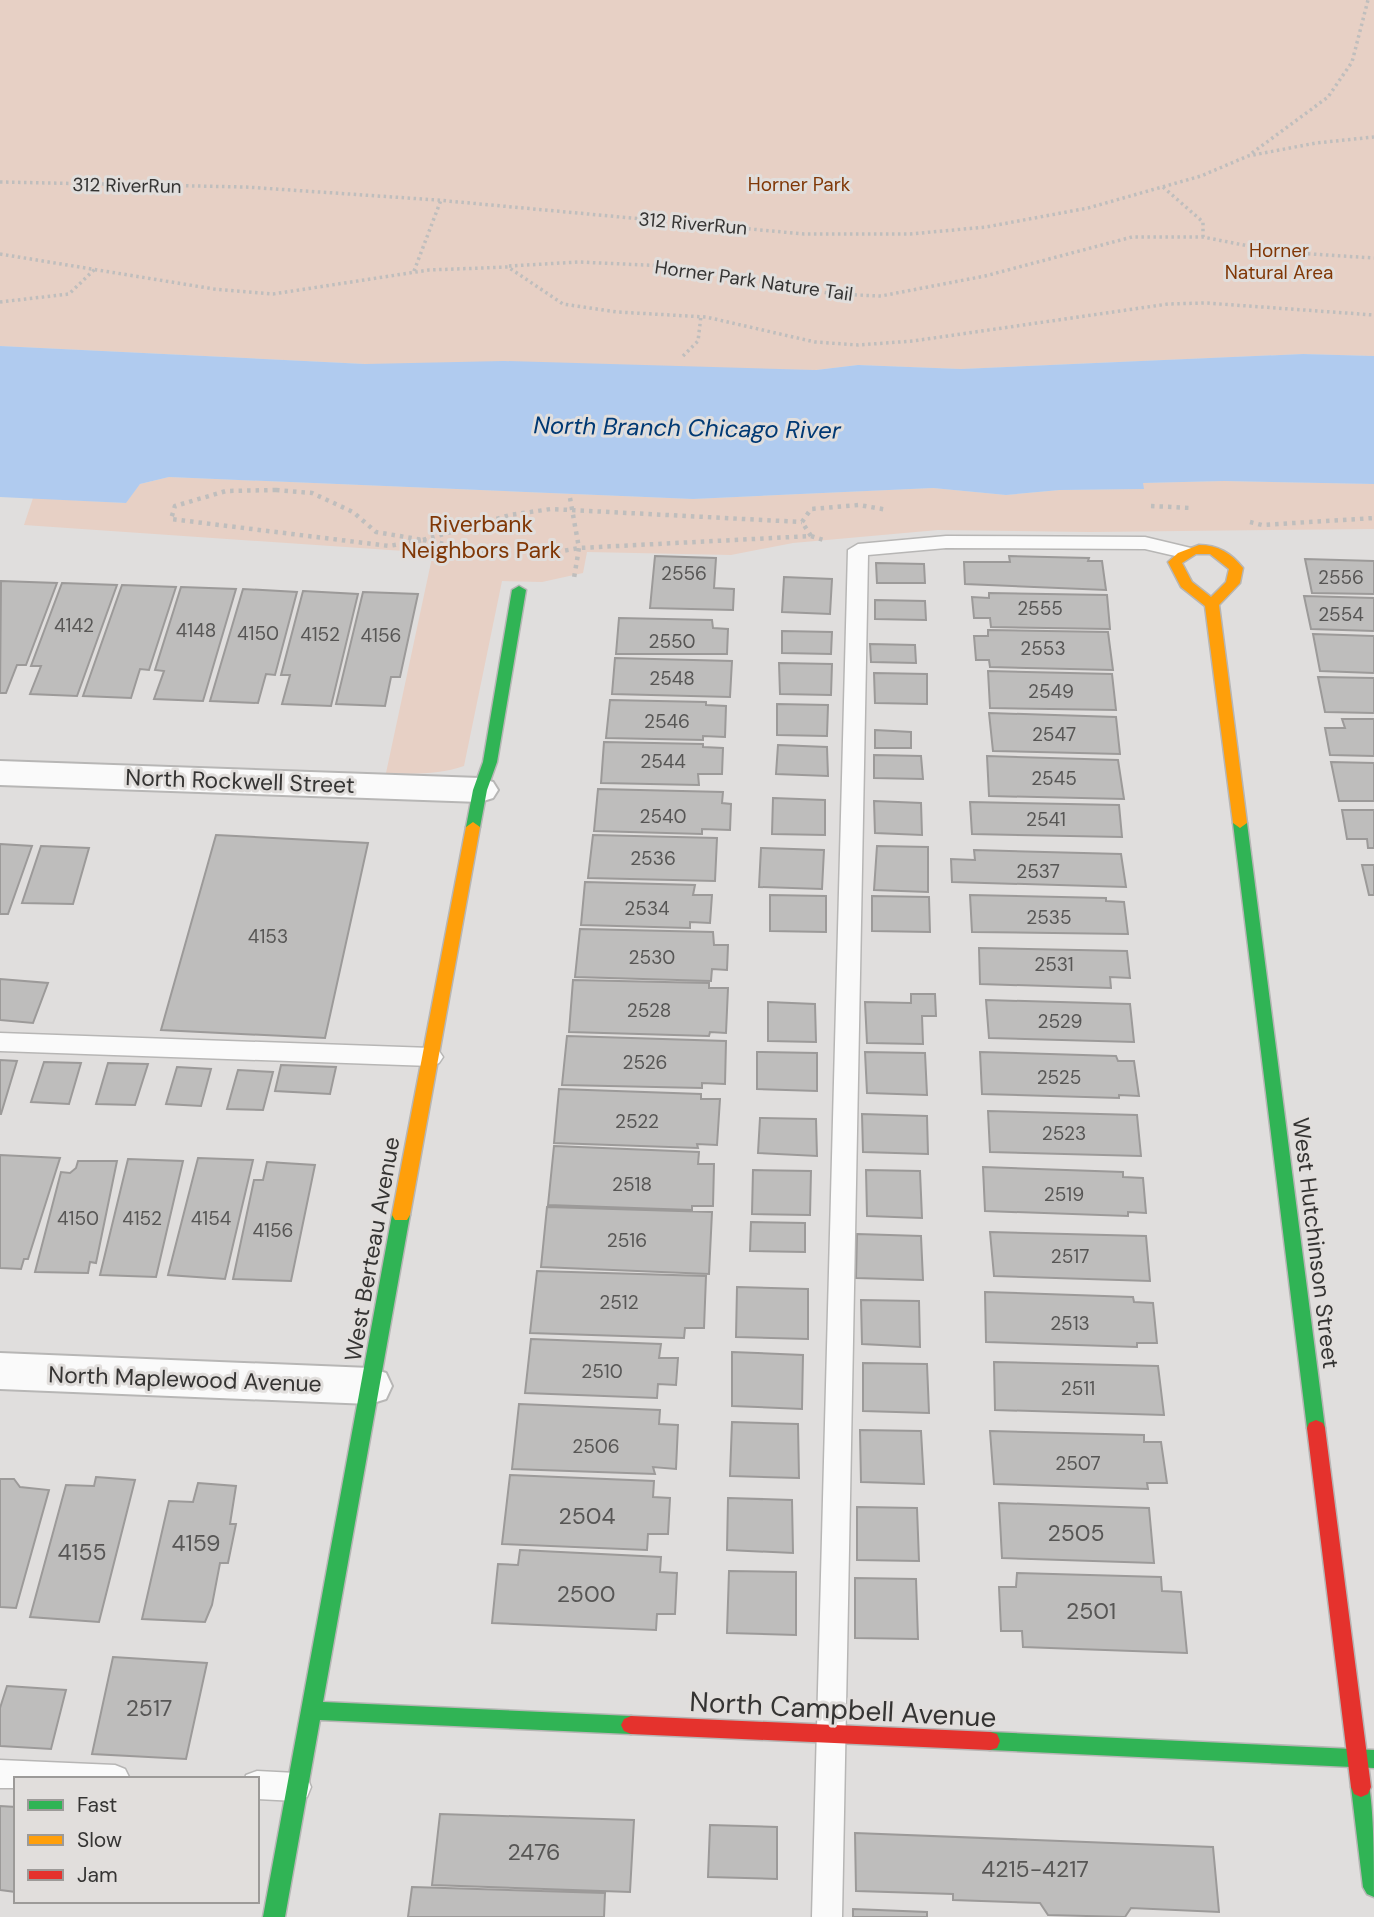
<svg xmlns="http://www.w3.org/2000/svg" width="1374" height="1917" font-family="'DM Sans',sans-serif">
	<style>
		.green { fill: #e7d0c5 }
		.water { fill: #b0cbef }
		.building { fill: #bebdbc; stroke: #9c9a99; stroke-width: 2 }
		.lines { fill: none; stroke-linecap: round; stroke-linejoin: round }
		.lane-casing { stroke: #b7b6b5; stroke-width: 3 }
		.street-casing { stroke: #b7b6b5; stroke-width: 4 }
		.fast-casing { stroke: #b7b6b5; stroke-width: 3 }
		.slow-casing { stroke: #b7b6b5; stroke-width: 3 }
		.jam-casing { stroke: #b7b6b5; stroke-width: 3 }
		.path-far1 { stroke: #bfbebd; stroke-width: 3.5; stroke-dasharray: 2.5 3.5; stroke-linecap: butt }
		.path { stroke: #bfbebd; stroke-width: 4.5; stroke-dasharray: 3.5 5; stroke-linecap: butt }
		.lane { fill: #fafafa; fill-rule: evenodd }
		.street { fill: #fafafa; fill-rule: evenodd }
		.fast { fill: #30b455; fill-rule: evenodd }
		.slow { fill: #ff9f0a; fill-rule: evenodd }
		.jam { fill: #e5322d; fill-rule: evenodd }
		.labels { text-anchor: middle; stroke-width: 6; stroke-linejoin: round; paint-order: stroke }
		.far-park-label { font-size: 19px; fill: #803706; stroke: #e1dedc }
		.far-street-label { font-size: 19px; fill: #353433; stroke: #e1dedc }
		.number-label { font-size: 19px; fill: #575655 }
		.park-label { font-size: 23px; fill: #803706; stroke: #e1dedc }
		.street-label { font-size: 23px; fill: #353433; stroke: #e1dedc }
		.near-number-label { font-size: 23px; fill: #575655 }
		.water-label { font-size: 24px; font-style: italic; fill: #003974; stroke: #e1dedc }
		.near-street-label { font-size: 28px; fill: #353433; stroke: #e1dedc }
	</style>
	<rect width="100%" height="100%" fill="#e0dedd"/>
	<!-- green -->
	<path class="green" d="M0,0H1374V356L1303,354L961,369L858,365L816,370L365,364L0,346Z
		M169,477L693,499L933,488L1006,495L1060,490L1143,489V483L1224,481L1374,484V529L1090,532L938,530L793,543L731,555L587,552L583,573L542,582L502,581L464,766C439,775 412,774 386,773L433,553L24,525L33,498L125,503L140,484Z"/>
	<!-- water -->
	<path class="water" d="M0,346L365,364L504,361L816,370L858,365L961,369L1303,354L1374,356V484L1224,481L1143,483L1144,489L1060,490L1006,495L933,488L693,499L169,477L140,484L126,503L0,497Z"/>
	<!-- building -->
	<path class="building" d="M655,556L716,558L714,588L734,589L733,610L650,608Z
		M1009,556L1089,558L1088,561H1102L1106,590L965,584L964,562H1010Z
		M1305,559L1374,561V594L1312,593Z
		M876,563L924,564L925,583H877Z
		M784,577L832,579L830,614L782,612Z
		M1,581L57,583L26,665H17L6,693H0Z
		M62,583L117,585L77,696L30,694L41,666H31Z
		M122,585L176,587L149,670L140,669L131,698L83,696Z
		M181,587L236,589L203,701L154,699L164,671L155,670Z
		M243,589L297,592L275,675L266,674L258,703L210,701Z
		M303,591L358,594L331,706L282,704L290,675H281Z
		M363,592L418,594L400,677H391L385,706L336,704Z
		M989,593L1107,595L1110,629L991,627L990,618H974L972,597L989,598Z
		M1304,596L1374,598V631L1311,629Z
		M875,600L925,601L926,620L875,619Z
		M619,618L712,620L713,628L728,629L727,654H616Z
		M988,630L1108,632L1113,670L990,667L989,660H976L974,636H988Z
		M782,631L832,632L831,654L782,653Z
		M1313,634L1374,636V673L1320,671Z
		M870,644L915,645L916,663L871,662Z
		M615,658L732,661L730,697L612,694Z
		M779,663L832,664L831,695L780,694Z
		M988,671L1112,674L1116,710L990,708Z
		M874,673L927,674V704L875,703Z
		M1318,677L1374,678V713L1325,712Z
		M610,700L706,702V705L726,706L725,737L703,736V740L606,738Z
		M777,704L828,705L827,736L777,735Z
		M989,713L1116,717L1120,754L993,751Z
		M1342,719H1374V756L1330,755L1325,728H1345Z
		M875,730L911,732V748H875Z
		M604,742L703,744V747L723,748L722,774H698L699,785L601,783Z
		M778,745L827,747L828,776L776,774Z
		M874,755L921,756L923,779L874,778Z
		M987,756L1118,760L1124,799L989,796Z
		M1331,762L1374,763V801H1339Z
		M598,789L723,792L722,803L731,804L730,830L702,829V834L594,831Z
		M773,798L825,800V835L772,834Z
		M874,801L921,803L922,835L875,833Z
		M970,802L1119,805L1122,837L972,834Z
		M1342,810H1374V848H1368L1367,839H1347Z
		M216,835L368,843L325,1038L161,1030Z
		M593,835L717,838L715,881L588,878Z
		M0,844L32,846L8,914H0Z
		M41,846L89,848L73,904L22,903Z
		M877,846L928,847V892L874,890Z
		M761,848L824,850L822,889L759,887Z
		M974,850L1121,854L1126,887L952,882L951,859L975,860Z
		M1362,865H1374V895H1369Z
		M585,882L695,885L693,895H712L710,923L690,922V928L581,925Z
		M770,895L826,896V932L770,931Z
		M970,895L1106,898V901L1124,902L1128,934L972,932Z
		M872,896L929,897L930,932L872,931Z
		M580,929L713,932L714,945H728L727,970L712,969L711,981L575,977Z
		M979,948L1127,951L1130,978L1110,977L1111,988L980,984Z
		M0,979L48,983L33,1023L0,1020Z
		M573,980L709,983V988H728L726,1033L710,1032L709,1036L569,1032Z
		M911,994H935L936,1016H922L923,1044L867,1043L865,1002L911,1003Z
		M986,1000L1130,1004L1134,1042L989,1038Z
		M768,1002L815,1004L816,1042L768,1041Z
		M567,1036L726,1041L725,1084L702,1083V1088L562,1085Z
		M757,1052L817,1053V1091L757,1089Z
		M865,1052L925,1053L927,1095L867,1093Z
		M980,1052L1116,1056L1118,1061H1134L1139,1096L1119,1095V1098L982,1094Z
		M0,1060L17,1061L1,1114H0Z
		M44,1062L81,1063L69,1104L31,1102Z
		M108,1063L148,1064L135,1105L96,1104Z
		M281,1065L336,1067L330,1094L275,1091Z
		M177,1067L211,1069L201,1106L166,1104Z
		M238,1070L273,1072L263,1110L227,1109Z
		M559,1089L701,1094V1099H720L717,1145L697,1144L698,1148L554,1143Z
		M988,1111L1137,1115L1141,1156L990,1152Z
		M862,1114L927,1116L928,1154L863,1152Z
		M760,1118L816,1119L817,1156L758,1153Z
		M554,1146L699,1152L698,1164H714L713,1206H692V1210L548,1205Z
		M0,1155L60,1158L28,1259H24L21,1269L0,1268Z
		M198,1158L253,1160L225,1279L168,1275Z
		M128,1159L183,1161L156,1277L100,1275Z
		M78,1161H117L96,1263L90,1262L88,1273L35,1272L61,1172L70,1173L76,1168Z
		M267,1162L315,1165L291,1281L233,1279L254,1180H263Z
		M983,1167L1123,1172V1177L1143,1178L1146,1213L1128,1212V1216L985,1211Z
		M753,1170L811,1171L810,1215L752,1214Z
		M866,1170L920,1171L922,1218L867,1216Z
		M547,1207L712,1212L709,1274L541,1267Z
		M751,1222L805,1223V1252L750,1251Z
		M990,1232L1146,1236L1150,1281L994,1276Z
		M857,1234L921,1236L923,1280L856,1278Z
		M537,1271L706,1276L704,1328H685L684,1338L530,1333Z
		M737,1287L808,1289V1339L736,1337Z
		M985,1292L1133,1297L1134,1302L1153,1303L1157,1343H1137V1347L986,1342Z
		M861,1300L919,1301L920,1347L862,1344Z
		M531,1339L661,1344L659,1358H678L676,1385L658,1384L657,1398L525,1393Z
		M732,1352L803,1355L802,1409L732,1406Z
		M994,1362L1158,1366L1164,1415L995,1410Z
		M863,1363L927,1364L929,1413L863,1411Z
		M519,1404L660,1410L659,1424L678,1425L676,1469L653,1467L655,1474L512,1469Z
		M732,1422L798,1424L799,1478L730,1476Z
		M860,1430L921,1431L924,1484L861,1482Z
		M990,1431L1144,1435V1442H1161L1167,1483H1147L1148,1489L994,1484Z
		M510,1475L654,1481L653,1497L670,1498L668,1534H648L647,1550L502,1544Z
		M96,1477L135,1480L99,1622L30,1617L66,1485L94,1486Z
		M0,1479H14L20,1487L49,1490L16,1608L0,1607Z
		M198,1483L236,1486L230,1524H236L228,1563H220L212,1605L205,1622L142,1619L169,1501L193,1502Z
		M728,1498L792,1500L793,1553L727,1550Z
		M999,1503L1149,1508L1154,1563L1002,1558Z
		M857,1507L917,1508L919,1561L857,1560Z
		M520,1550L661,1557L660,1572L677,1573L675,1614H657L656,1630L492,1623L498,1564L518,1565Z
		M729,1571L796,1572V1635L727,1633Z
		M1017,1573L1161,1577L1162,1591L1181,1592L1187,1653L1023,1647L1022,1631H1001L999,1587H1016Z
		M855,1578L916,1579L918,1639L855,1638Z
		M113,1657L207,1663L186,1759L92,1754Z
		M7,1686L66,1690L51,1749L0,1746V1708Z
		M0,1806L16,1807V1892L0,1890Z
		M440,1814L634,1820L630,1892L432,1885Z
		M710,1825L777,1827V1879L708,1877Z
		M855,1833L1213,1847L1219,1912L1131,1908L1125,1917L1048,1915L1040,1903L953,1900V1894L856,1891Z
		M412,1887L605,1893L604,1917H408Z
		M853,1909L927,1912V1917H853Z"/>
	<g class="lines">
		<defs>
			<path id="lane" d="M946,536L1145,537L1191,548L1194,552L1184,558L1145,549L946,548L868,555L842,1917H812L848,550L858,544Z
				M0,1033L431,1048L439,1051L443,1057L439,1063L431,1066L0,1051Z
				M0,1760L115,1765L125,1769L130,1779H16V1788H0Z
				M257,1771L296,1773L307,1777L311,1787L307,1797L296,1801L257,1799V1779H245L246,1775Z"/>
			<path id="street" d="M0,761L480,778L493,782L498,790L493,798L480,802L0,785Z
				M0,1353L370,1368L386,1373L392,1386L386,1399L370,1404L0,1389Z"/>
			<path id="fast" d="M519,586L526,590L497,762L487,790L480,827L473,832L466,827L473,790L483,762L512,590Z
				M1240,818L1247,823L1325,1428L1323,1433L1316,1436L1309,1433L1307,1428L1233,823Z
				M401,1208L407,1210L410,1215L323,1702L631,1716L638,1719L641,1725L638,1731L631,1734L320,1720L285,1917H263L392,1215L395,1210Z
				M990,1732L1374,1750V1768L990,1750L983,1748L980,1741L983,1734Z
				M1361,1777L1368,1780C1374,1807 1374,1867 1374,1897L1367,1894L1363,1887L1351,1787L1354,1780Z"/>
			<path id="slow" d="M1199,545C1218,545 1231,553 1243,568L1240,583L1219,605L1247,823L1240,828L1233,823L1205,606L1181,587L1168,562L1178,553ZM1196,554H1210L1229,569L1226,582L1211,597L1192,582L1182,563Z
				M473,822L480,827L410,1215L407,1220H395L392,1215L466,827Z"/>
			<path id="jam" d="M1316,1420L1323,1423L1325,1428L1371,1787L1368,1794L1361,1797L1354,1794L1351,1787L1307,1428L1309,1423Z
				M631,1716L990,1732L997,1734L1000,1741L997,1748L990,1750L631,1734L624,1731L621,1725L624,1719Z"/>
		</defs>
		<!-- lane casing -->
		<use href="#lane" class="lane-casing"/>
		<!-- street casing -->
		<use href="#street" class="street-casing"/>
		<!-- fast casing -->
		<use href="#fast" class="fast-casing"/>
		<!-- slow casing -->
		<use href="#slow" class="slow-casing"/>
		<!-- jam casing -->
		<use href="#jam" class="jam-casing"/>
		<!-- path-far1 -->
		<path class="path-far1" d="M1252,153L1328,97L1352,62L1368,0
			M0,182L246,187L437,200L804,234H910L986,227L1088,208L1201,176L1248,156L1316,143L1374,137
			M1163,187L1203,222V237
			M0,254L214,289L273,294L429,270L508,267L563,304L617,312L706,317L815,342L858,345L913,341L1168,304L1206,303L1374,315
			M509,266L579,262L667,266L834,294L881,296L985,276L1132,237H1203L1279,252L1374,258
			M414,271L441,200
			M0,302L69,294L95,269
			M683,356L698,341L701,316"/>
		<!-- path -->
		<path class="path" d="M276,490L312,493L353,512L376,532L423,540L389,546L171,519L175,506L226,491Z
			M570,498L579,548L574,578
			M1151,506L1191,508
			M802,522L811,509L859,505L888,510
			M1250,522L1262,525L1374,518
			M811,536L827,541
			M423,540L500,554
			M423,540L510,515L551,509L802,522
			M540,555L579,548L811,536L802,522"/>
		<!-- lane -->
		<use href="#lane" class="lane"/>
		<!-- street -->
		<use href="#street" class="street"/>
		<!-- fast -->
		<use href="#fast" class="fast"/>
		<!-- slow -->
		<use href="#slow" class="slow"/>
		<!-- jam -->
		<use href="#jam" class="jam"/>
	</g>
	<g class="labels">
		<!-- far-park labels -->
		<g class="far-park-label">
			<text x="799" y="191">Horner Park</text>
			<text x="1279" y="257">Horner<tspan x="1279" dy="22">Natural Area</tspan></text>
		</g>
		<!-- far-street labels -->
		<g class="far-street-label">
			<text transform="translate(127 185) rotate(1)" y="7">312 RiverRun</text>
			<text transform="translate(693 223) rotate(5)" y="7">312 RiverRun</text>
			<text transform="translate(754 280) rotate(8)" y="7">Horner Park Nature Tail</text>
		</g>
		<!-- number labels -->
		<g class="number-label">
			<text x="684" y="580">2556</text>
			<text x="1341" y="584">2556</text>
			<text x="1040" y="615">2555</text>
			<text x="1341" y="621">2554</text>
			<text x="74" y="632">4142</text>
			<text x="196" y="637">4148</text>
			<text x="258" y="640">4150</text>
			<text x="320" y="641">4152</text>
			<text x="381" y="642">4156</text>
			<text x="672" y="648">2550</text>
			<text x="1043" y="655">2553</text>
			<text x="672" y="685">2548</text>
			<text x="1051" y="698">2549</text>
			<text x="667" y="728">2546</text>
			<text x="1054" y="741">2547</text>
			<text x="663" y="768">2544</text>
			<text x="1054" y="785">2545</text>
			<text x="663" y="823">2540</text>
			<text x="1046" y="826">2541</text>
			<text x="653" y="865">2536</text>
			<text x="1038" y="878">2537</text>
			<text x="647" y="915">2534</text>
			<text x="1049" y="924">2535</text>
			<text x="268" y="943">4153</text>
			<text x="652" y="964">2530</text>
			<text x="1054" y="971">2531</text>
			<text x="649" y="1017">2528</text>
			<text x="1060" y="1028">2529</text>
			<text x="645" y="1069">2526</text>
			<text x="1059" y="1084">2525</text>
			<text x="637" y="1128">2522</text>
			<text x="1064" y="1140">2523</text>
			<text x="632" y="1191">2518</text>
			<text x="1064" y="1201">2519</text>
			<text x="78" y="1225">4150</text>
			<text x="142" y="1225">4152</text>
			<text x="211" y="1225">4154</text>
			<text x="273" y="1237">4156</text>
			<text x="627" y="1247">2516</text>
			<text x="1070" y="1263">2517</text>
			<text x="619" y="1309">2512</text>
			<text x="1070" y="1330">2513</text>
			<text x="602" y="1378">2510</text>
			<text x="1078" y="1395">2511</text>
			<text x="596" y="1453">2506</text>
			<text x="1078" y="1470">2507</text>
		</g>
		<!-- park labels -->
		<g class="park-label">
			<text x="481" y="532">Riverbank<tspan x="481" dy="26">Neighbors Park</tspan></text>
		</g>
		<!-- street labels -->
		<g class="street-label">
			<text transform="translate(240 781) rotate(2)" y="8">North Rockwell Street</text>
			<text transform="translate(1316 1243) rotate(83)" y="8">West Hutchinson Street</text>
			<text transform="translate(372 1249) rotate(-80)" y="8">West Berteau Avenue</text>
			<text transform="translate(185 1379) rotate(2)" y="8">North Maplewood Avenue</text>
		</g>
		<!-- near-number labels -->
		<g class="near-number-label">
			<text x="587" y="1524">2504</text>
			<text x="1076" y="1541">2505</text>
			<text x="196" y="1551">4159</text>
			<text x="82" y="1560">4155</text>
			<text x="586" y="1602">2500</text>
			<text x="1091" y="1619">2501</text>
			<text x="149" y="1716">2517</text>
			<text x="534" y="1860">2476</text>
			<text x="1035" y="1877">4215-4217</text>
		</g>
		<!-- water labels -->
		<g class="water-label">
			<text transform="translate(687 428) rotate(1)" y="8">North Branch Chicago River</text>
		</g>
		<!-- near-street labels -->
		<g class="near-street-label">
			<text transform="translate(843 1709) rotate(3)" y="10">North Campbell Avenue</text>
		</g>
	</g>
	<!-- legend -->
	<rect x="14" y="1777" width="245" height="126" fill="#e1dedc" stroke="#9c9a98" stroke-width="2"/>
	<rect x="28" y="1800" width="35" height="10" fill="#30b455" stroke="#9c9a98" stroke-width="2"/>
	<text x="77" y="1812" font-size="21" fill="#353433">Fast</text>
	<rect x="28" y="1835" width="35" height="10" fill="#ff9f0a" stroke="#9c9a98" stroke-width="2"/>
	<text x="77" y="1847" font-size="21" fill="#353433">Slow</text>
	<rect x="28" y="1870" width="35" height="10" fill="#e5322d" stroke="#9c9a98" stroke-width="2"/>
	<text x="77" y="1882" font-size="21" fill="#353433">Jam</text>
</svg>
